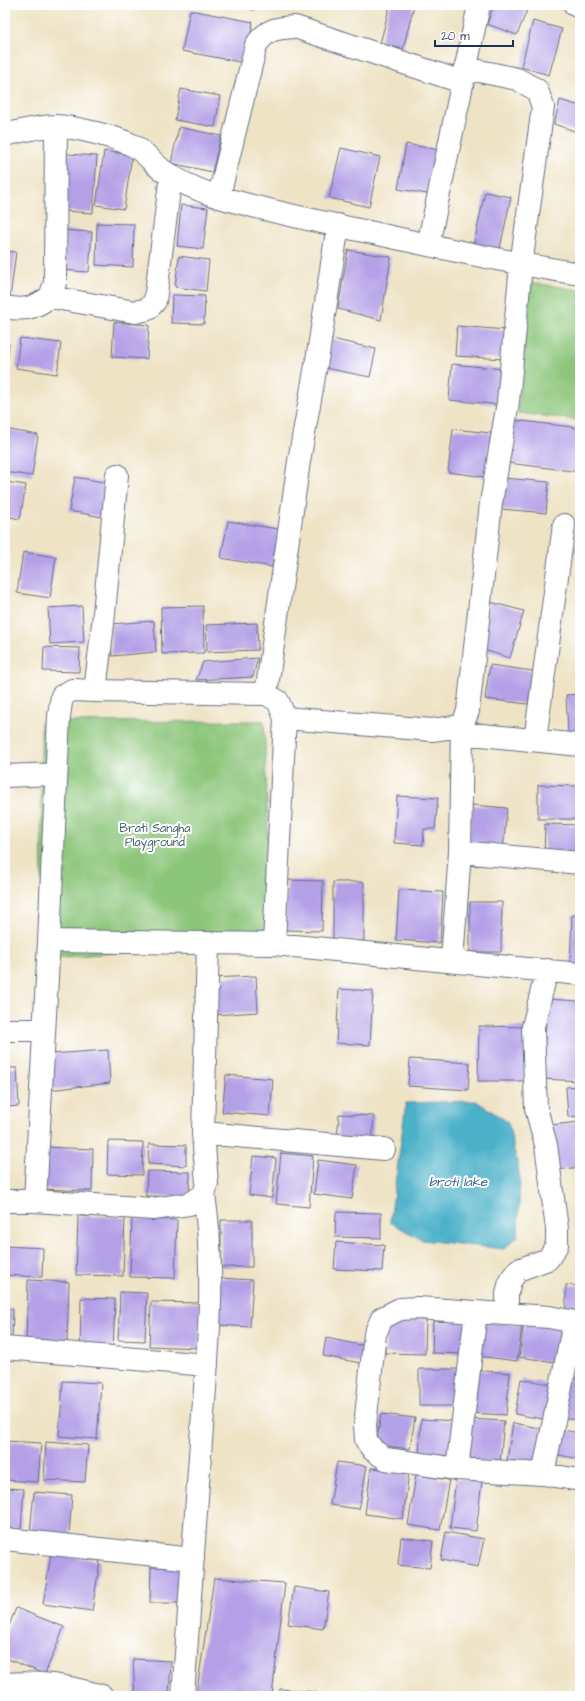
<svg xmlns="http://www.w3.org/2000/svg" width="585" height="1701" font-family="'Architects Daughter',sans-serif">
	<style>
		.green { fill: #8cc67a; stroke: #547a6c }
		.water { fill: #4bb1c9; stroke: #337094 }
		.building { fill: #b3a0e7 }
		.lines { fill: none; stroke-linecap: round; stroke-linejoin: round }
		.street-casing { stroke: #656e82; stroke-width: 24 }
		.street { stroke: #fff; stroke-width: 22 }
		.labels { text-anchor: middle; stroke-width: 4; stroke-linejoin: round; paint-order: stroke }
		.park-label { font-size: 12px; fill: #3d5c66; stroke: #fff }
		.water-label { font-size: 13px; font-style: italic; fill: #2c5c83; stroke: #fff }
	</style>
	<rect width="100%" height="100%" fill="#fff"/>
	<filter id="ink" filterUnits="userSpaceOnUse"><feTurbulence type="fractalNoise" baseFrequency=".025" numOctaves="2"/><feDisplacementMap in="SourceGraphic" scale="8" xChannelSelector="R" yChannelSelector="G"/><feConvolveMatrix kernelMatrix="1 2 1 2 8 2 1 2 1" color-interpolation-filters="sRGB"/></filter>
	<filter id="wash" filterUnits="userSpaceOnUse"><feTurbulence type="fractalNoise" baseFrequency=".012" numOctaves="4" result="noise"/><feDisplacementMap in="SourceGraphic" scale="16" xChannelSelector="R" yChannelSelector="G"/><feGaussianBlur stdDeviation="0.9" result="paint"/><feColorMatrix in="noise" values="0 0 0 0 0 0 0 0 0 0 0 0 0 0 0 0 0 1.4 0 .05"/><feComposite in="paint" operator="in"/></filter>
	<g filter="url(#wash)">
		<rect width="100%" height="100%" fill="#efe3c5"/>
		<!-- green -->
		<path class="green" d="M527,282L580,290V420L518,413Z
			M264,721L272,939L42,959L41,722Z"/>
		<!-- water -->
		<path class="water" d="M476,1101L508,1122L520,1177L518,1236L504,1249L422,1240L390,1222L406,1103Z"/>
		<g id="blocks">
			<!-- building -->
			<path class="building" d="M238,5H255L254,10Z
				M390,5H414L403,49L380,44Z
				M494,5H529L517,35L487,24Z
				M190,10L253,22L245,63L182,51Z
				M533,21L562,29L549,75L521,67Z
				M181,89L220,96L215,127L175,120Z
				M560,100L580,106V133L554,124Z
				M179,127L221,136L212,172L171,163Z
				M406,144L440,150L433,195L398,189Z
				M341,148L380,157L369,207L329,198Z
				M104,151L132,155L124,209L96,205Z
				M67,154L97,156L93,213L63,211Z
				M485,192L511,197L499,253L473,248Z
				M181,205L208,208L203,249L177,246Z
				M97,223L134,224L133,267L96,265Z
				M62,230L92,232L89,272L59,270Z
				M348,250L391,257L381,320L338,309Z
				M5,251L16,252L10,298H5Z
				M179,256L209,260L206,291L175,287Z
				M172,295L205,296L204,324L171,323Z
				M114,322L149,325L147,359L112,357Z
				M457,326L507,330L505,359L455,356Z
				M20,338L61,343L57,374L16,368Z
				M332,339L376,349L370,377L325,368Z
				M5,343L9,344L6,366L5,365Z
				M452,364L504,369L502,405L449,400Z
				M513,420L580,428V472L508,463Z
				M5,429L38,435L32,476L5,472Z
				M453,429L491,433L485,477L448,472Z
				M75,477L114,484L108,518L69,511Z
				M503,478L549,482L546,513L501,509Z
				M5,482L26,485L20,519L5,516Z
				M228,521L278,529L272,567L221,558Z
				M23,552L56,557L50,598L17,593Z
				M490,602L524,611L510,658L477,648Z
				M82,606L84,642L50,644L48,608Z
				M203,606L204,653L162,654L161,607Z
				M154,621L156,652L112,656L110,624Z
				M257,623L258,650L207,652L206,625Z
				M44,647L80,648L79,672L43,671Z
				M258,658L253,677L196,680L203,662Z
				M490,665L533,671L528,704L485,699Z
				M580,694V732L568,733L566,695Z
				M5,725H7L6,748H5Z
				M538,785L580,786V819H538Z
				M397,796L438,798L435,829H424L423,845L394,843Z
				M472,805L507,808L503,850L468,846Z
				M545,824L580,825V856H544Z
				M287,880L323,881L322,931L285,930Z
				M333,882H364V941L333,940Z
				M399,890L443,892L440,943L396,940Z
				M470,902H502L501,952H470Z
				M572,915H580V964H570Z
				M256,976L258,1012L214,1015L212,978Z
				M339,989L373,991L370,1045L336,1043Z
				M547,999L580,1001V1081L543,1079Z
				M479,1026L526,1027V1081H478Z
				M108,1050L110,1083L49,1090L51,1054Z
				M410,1059L470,1063L468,1090L408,1086Z
				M5,1068H17L19,1106L5,1107Z
				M226,1075L273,1079L270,1116L222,1112Z
				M580,1086V1116L568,1117L566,1087Z
				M339,1114L374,1116L372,1143L337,1141Z
				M580,1122V1167L557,1170L551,1125Z
				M108,1141L143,1142L142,1175L107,1174Z
				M149,1144L186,1145V1166L148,1164Z
				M42,1147L93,1149L92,1191L41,1189Z
				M281,1153L313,1156L309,1207L276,1204Z
				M253,1156L276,1158L272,1198L249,1195Z
				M318,1160L357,1165L352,1199L314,1194Z
				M147,1171L190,1172L189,1197L146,1196Z
				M336,1212L381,1213V1238L335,1237Z
				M78,1216L125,1217L123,1276L76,1275Z
				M132,1219L177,1220L175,1278L130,1277Z
				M221,1220H252V1267H221Z
				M336,1242L384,1245L382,1271L334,1269Z
				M5,1246L43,1248L42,1277L5,1275Z
				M220,1278L253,1280L250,1327L217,1325Z
				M28,1280L69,1282L67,1343L26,1342Z
				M566,1285L580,1286V1313L566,1312Z
				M120,1292L147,1293L145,1341L118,1340Z
				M81,1298L115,1299L113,1354L80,1352Z
				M151,1302L200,1303L199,1348L149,1346Z
				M5,1309H13L12,1341H5Z
				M386,1319L426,1320L425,1354L385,1353Z
				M483,1320L522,1325L517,1361L478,1356Z
				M433,1321L468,1322L467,1354L432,1353Z
				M524,1323L567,1329L562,1363L519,1357Z
				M326,1338L370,1347L366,1364L323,1356Z
				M419,1369H459V1406H419Z
				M473,1370L510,1373L506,1415L470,1413Z
				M569,1376L580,1379V1421L558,1416Z
				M521,1379L555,1385L548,1420L515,1414Z
				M63,1381L101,1383L97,1439L59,1436Z
				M381,1414L415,1418L410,1449L376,1445Z
				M421,1419L456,1421L455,1456L419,1454Z
				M468,1419L504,1421L500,1463L465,1460Z
				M513,1423L545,1429L539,1465L507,1460Z
				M563,1430L580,1433V1459L558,1455Z
				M5,1441L41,1443L38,1482L5,1480Z
				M46,1442L88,1445L85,1482L44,1480Z
				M337,1462L367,1466L359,1509L330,1505Z
				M371,1468L409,1472L403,1519L365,1514Z
				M416,1475L449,1480L440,1530L408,1525Z
				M456,1479L482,1481L476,1531L450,1528Z
				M5,1488L24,1489L21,1529L5,1527Z
				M34,1492L72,1495L69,1535L30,1532Z
				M446,1532L484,1539L478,1567L441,1560Z
				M401,1537L433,1541L430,1568L398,1565Z
				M51,1554L100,1561L92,1611L43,1604Z
				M151,1567H186L185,1603H150Z
				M214,1578L285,1583L272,1696H196Z
				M294,1587L329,1592L323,1629L288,1624Z
				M16,1608L64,1627L45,1674L5,1658V1636Z
				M133,1659L171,1661L169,1696H138L135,1695Z
				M280,1689L316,1692V1696H279Z"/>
		</g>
	</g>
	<g filter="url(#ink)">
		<use href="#blocks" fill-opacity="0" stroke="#656e82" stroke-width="1"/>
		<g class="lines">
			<defs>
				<path id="street" d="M575,5L580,7
					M5,135C21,131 39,126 56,126C75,127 117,137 134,146C145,152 153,163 162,170C179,182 200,191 219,197C271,212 325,223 378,234C445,249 512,263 580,274
					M219,196L256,45C267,29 276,28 295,27L462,82
					M428,245L479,5
					M50,297L135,312L148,309L155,301L171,175
					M5,307C25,311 34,308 50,297L55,283L56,126
					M117,475L103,624L95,691L266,694
					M285,718L432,730L462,726L468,711L491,503L508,402L521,265L543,107L537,90L517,79L465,68
					M462,733L580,745
					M535,740L564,525
					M5,776L55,774
					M460,852L580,863
					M49,941L274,944L580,974
					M274,944L285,718L278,701L266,694L299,461L318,354L338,225
					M452,960L460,852L462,726
					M5,1030H44
					M203,1133L384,1149
					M5,1201H35L153,1209L189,1204L204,1195L207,1183L203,1133L208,944
					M35,1201L49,941L59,716L62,696L72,690L95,691
					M507,1314V1294L510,1281L518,1270L548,1259L557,1245V1229L546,1145L536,1108L533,1027L547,970
					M580,1323L549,1317L418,1308L400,1309L382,1318L375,1334L365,1425L366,1440L373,1450L386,1459L457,1469L543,1474L580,1480
					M5,1348L207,1365
					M457,1469L476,1312
					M543,1474L574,1323
					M5,1539L193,1559
					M5,1684C41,1681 67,1686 102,1696
					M183,1696C189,1606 196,1517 202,1427C208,1349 216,1272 204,1195"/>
			</defs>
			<!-- street casing -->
			<use href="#street" class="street-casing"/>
			<!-- street -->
			<use href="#street" class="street"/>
		</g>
	</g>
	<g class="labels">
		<!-- park labels -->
		<g class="park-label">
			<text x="155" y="832">Brati Sangha<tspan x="155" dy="14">Playground</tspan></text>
		</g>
		<!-- water labels -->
		<g class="water-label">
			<text x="458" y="1186">broti lake</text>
		</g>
	</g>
	<!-- margin -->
	<rect width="585" height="1701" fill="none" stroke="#fff" stroke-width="20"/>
	<!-- scale -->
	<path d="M435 40v6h78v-6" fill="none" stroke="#1b2f5e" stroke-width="2"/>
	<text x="441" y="40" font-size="12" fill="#1b2f5e" stroke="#ffffff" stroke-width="3" paint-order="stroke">20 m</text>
</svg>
